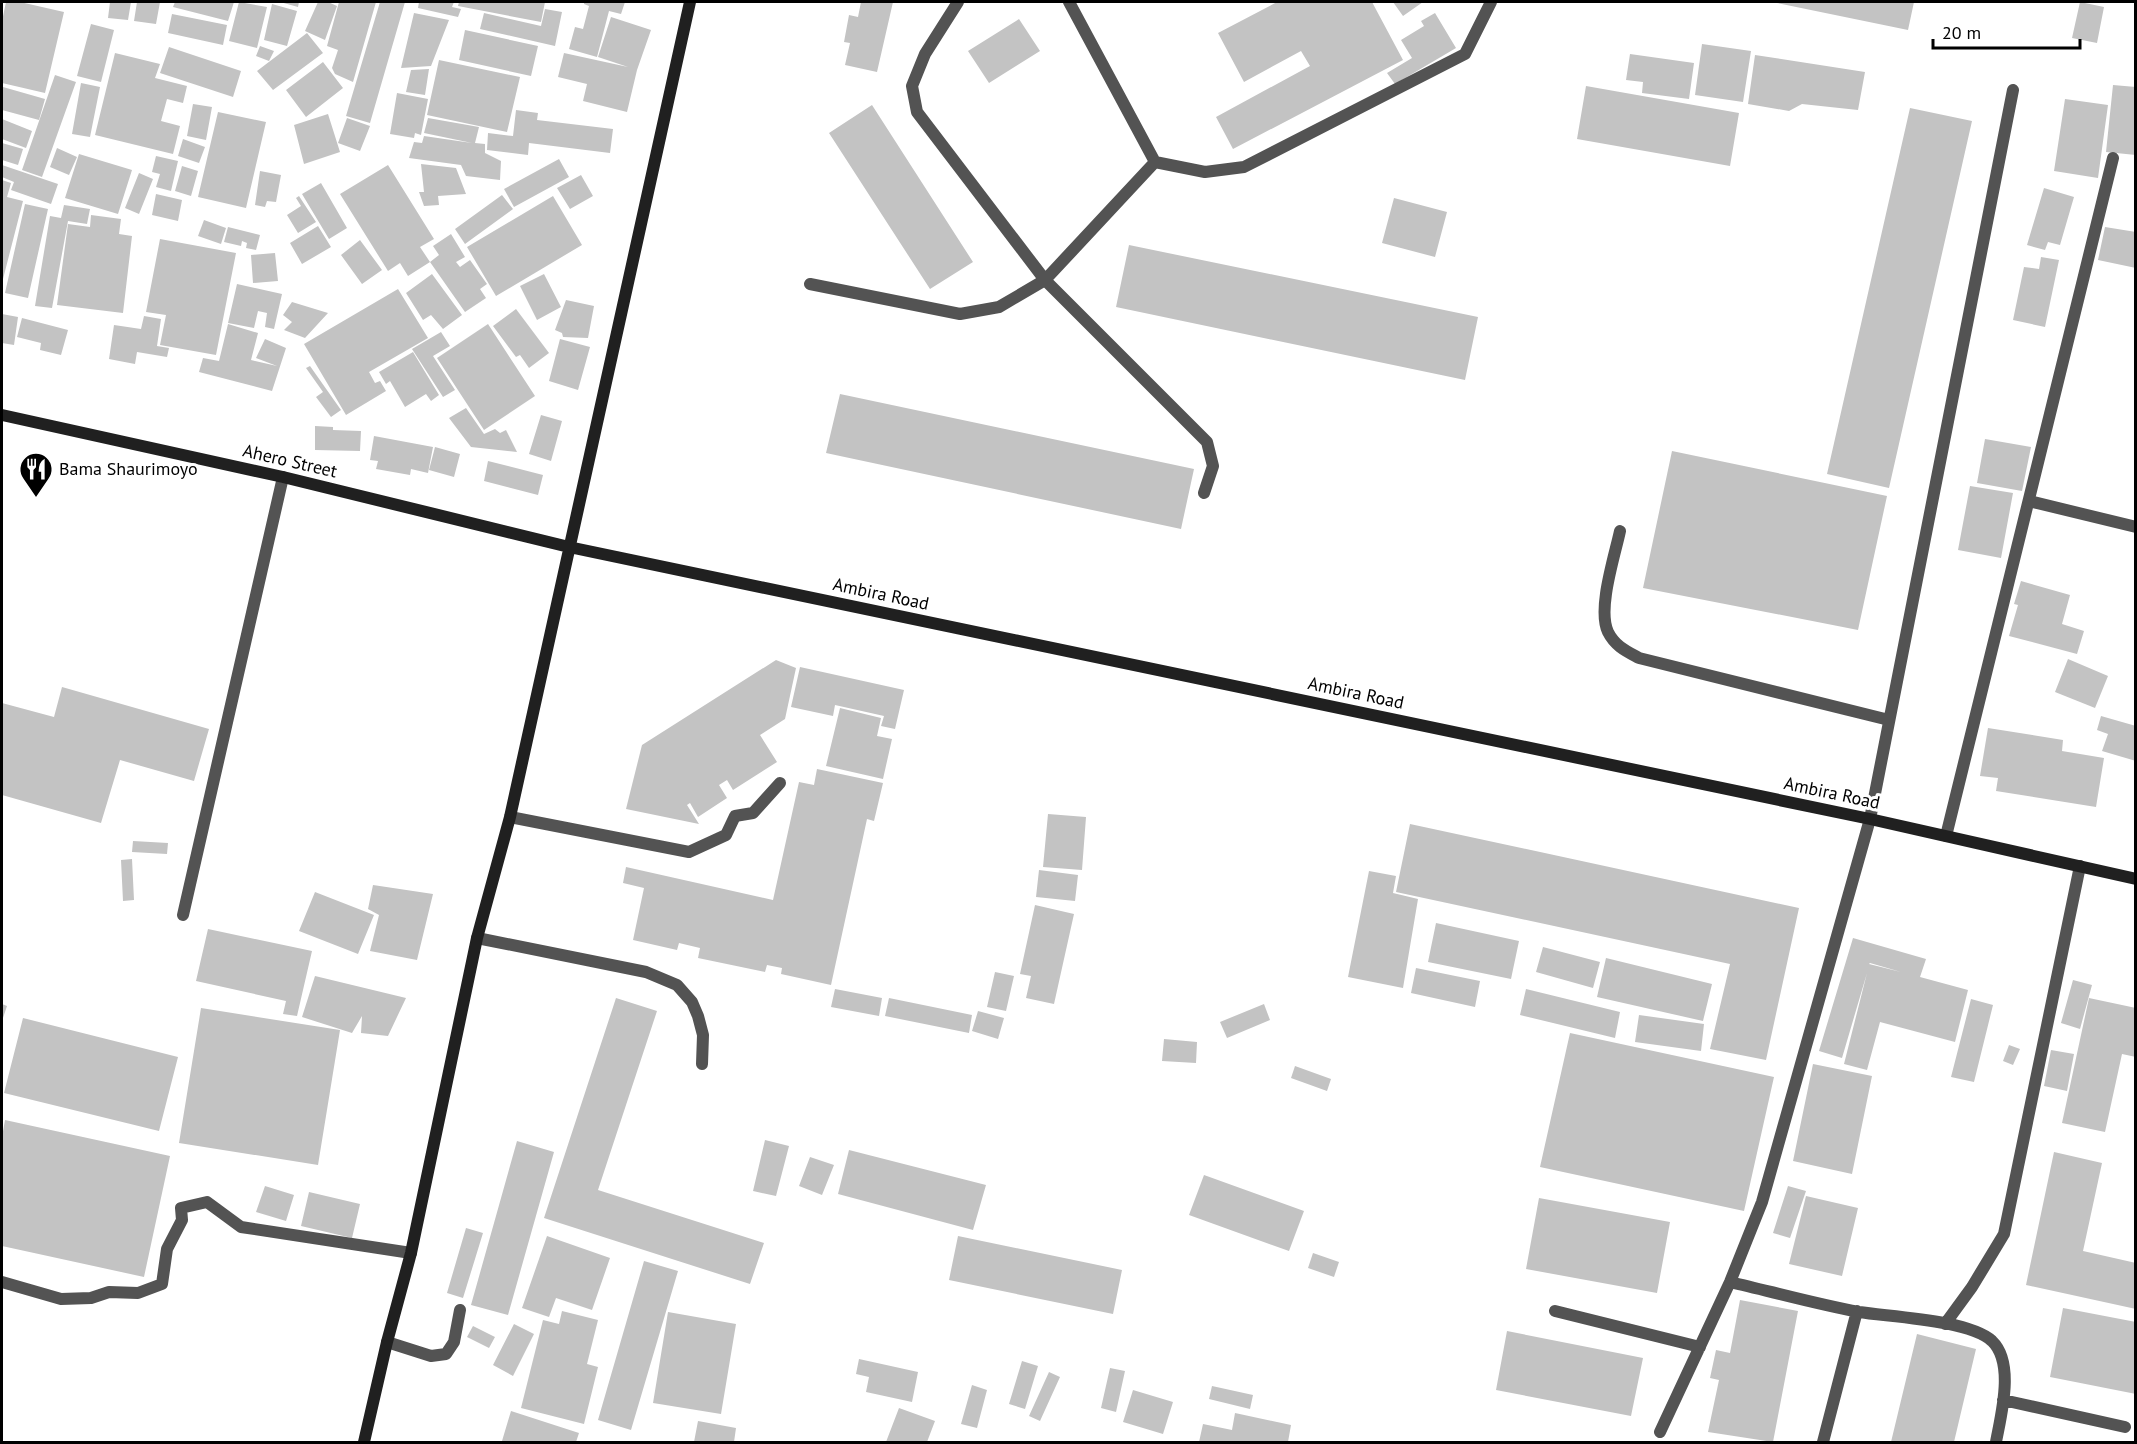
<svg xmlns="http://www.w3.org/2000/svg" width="2137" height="1444" font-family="'PT Sans',sans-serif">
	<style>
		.building { fill: #c3c3c3; fill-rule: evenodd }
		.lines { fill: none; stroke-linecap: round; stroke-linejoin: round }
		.lane { stroke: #535353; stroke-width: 12 }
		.street { stroke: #535353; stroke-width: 12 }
		.secondary { stroke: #202020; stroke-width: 12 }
		.labels { text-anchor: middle; stroke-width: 6; stroke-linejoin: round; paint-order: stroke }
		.street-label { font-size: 18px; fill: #000; stroke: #fff }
		.poi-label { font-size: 18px; fill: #000; stroke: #fff; text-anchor: start }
	</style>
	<rect width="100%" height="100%" fill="#fff"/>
	<!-- building -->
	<path class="building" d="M6,2H20L64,12L45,93L2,83V21Z
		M110,2H131L128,20L108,18Z
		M137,2H160L156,24L134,21Z
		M175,2H234L228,21L173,7Z
		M239,2L267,7L257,48L229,41Z
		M280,2H299L298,7Z
		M318,2H328L337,6L325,40L305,31Z
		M339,2H376L353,82L335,74L332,68L338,50L327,46Z
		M380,2H405L370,123L346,116Z
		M419,2H454L452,7L461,9L458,17L418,8Z
		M459,2H545L541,22L458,6Z
		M584,2H625L621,14L609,11L597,57L569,49L575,27L583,29L589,6L584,4Z
		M861,2H893L877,72L845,65L850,43L844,42L849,15L858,17Z
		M1277,2H1372L1403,60L1233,149L1216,117L1310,66L1301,51L1244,82L1218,33Z
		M1393,2H1423L1403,16Z
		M2080,2L2104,7L2097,43L2072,38Z
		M1777,3V2H1914L1908,30Z
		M272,4L297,11L287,46L264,40Z
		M545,9L562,12L555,46L480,29L484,13L541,26Z
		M414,13L449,20L431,66L401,68Z
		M1435,13L1456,48L1395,84L1387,73L1412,58L1401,40L1424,26L1421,21Z
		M172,14L227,25L223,45L168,33Z
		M611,17L651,30L637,70L627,112L583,101L587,84L558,77L564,53L628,67L598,57Z
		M1019,19L1040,51L989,83L968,51Z
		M91,24L114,30L101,82L77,76Z
		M465,30L538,46L531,76L459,60Z
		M307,33L323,53L273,90L257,71Z
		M1702,44L1751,51L1743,102L1695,95Z
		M260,46L274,51L269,61L256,56Z
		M169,47L241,71L233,97L160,73Z
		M115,53L160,64L155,78L187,86L183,103L167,99L161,121L180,126L173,154L95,135Z
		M1630,54L1694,63L1689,99L1642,93L1643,82L1626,80Z
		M1755,55L1865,72L1858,110L1802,104L1789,111L1748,104Z
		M439,60L520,77L507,132L427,115Z
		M323,62L343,88L306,117L286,90Z
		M429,69L425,95L406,92L411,70Z
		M55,75L76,82L42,177L22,170Z
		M81,83L100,87L90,137L72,134Z
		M2113,85L2136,87V155L2106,152Z
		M1586,86L1739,113L1730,166L1577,139Z
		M3,87L45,99L39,120L2,110Z
		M397,93L428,99L421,135L415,133L414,138L390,134Z
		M2065,99L2108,105L2098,178L2054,171Z
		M193,104L212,107L206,140L187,136Z
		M872,105L973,262L930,289L829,133Z
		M1910,108L1972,121L1889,488L1827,474Z
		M516,110L538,113L537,120L613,129L610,153L529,143L528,155L487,150L488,133L513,136Z
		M218,112L266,122L246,208L198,197Z
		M328,114L340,152L304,164L294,125Z
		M347,118L370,126L360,151L338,143Z
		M428,118L479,127L475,143L485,144V153L501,161L500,180L466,176L461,165L409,158L414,142L422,143L424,136L472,143L424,133Z
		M2,119L32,131L26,148L2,139Z
		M183,139L205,147L199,163L178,156Z
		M2,143L23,149L18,165L2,160Z
		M57,148L77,157L69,175L50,167Z
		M79,154L132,170L118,214L65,198Z
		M156,156L178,161L171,191L156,187L160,174L152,172Z
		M559,159L569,177L514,207L504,189Z
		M421,164L456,168L466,194L438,196L439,205L424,206L419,192H424Z
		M2,165L58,184L51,204L11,190L14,182L2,177Z
		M388,165L434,239L420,247L430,262L408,276L400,263L388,271L340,194Z
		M182,166L198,171L191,196L175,191Z
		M260,171L281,175L276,202L267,201L265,207L255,205Z
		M139,173L153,179L139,214L125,208Z
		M581,175L593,196L570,209L557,188Z
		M2,180L11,183L7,197L23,201L2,283Z
		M321,183L347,228L329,239L302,194Z
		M2044,188L2074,197L2060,245L2048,242L2045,250L2027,245Z
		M156,194L182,200L178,221L152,215Z
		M502,195L513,209L465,244L455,229Z
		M299,196L316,222L298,233L287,215L301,206L296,198Z
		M553,196L582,245L496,296L467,247Z
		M1394,198L1447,212L1435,257L1382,243Z
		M25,204L48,209L28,298L5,293Z
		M64,205L90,209L87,224L68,221L52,308L35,306L50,216L61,218Z
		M91,215L121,219L119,234L132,236L123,313L57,305L68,224L90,227Z
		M204,220L226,228L221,244L198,236Z
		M318,226L331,247L302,264L290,243Z
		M228,227L260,235L256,250L246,248L247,243L242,241L241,246L224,242Z
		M2105,227L2136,232V268L2098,260Z
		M451,234L465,257L456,262L460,267L470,260L487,284L480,289L486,298L465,312L430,262L439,255L433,246Z
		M160,239L236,253L216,355L160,345L166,315L146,312Z
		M360,240L382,270L362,284L341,255Z
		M1129,245L1478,317L1465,380L1116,307Z
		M275,253L278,281L253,283L251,255Z
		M2041,257L2059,260L2045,327L2013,320L2024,267L2039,269Z
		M432,274L462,315L443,329L431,315L423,320L406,293Z
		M544,274L561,307L537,320L520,286Z
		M237,284L282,294L274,329L265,327L267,313L258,311L254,328L228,323Z
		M398,289L428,338L369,372L375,383L380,381L386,391L346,415L304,344Z
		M566,300L594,306L588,338L563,337L562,333L555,330Z
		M292,302L328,313L305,338L284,330L292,322L283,315Z
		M516,309L549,353L529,368L520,355L516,357L493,326Z
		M2,314L18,317L14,345L2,343Z
		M144,316L161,319L157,346L169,348L167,357L137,352L135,364L109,359L114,325L141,329Z
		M22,318L68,330L61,355L40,350L41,343L17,337Z
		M228,324L258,333L251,360L277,366L256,358L265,339L286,348L272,391L199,372L203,358L219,361Z
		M488,324L535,396L484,430L437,358Z
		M441,332L450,346L433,356L455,390L443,397L412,349Z
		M560,339L590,347L578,390L549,381Z
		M413,352L439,395L431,401L426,394L405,407L390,381L386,384L379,372Z
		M310,366L341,410L331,417L316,397L323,392L306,368Z
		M840,394L1194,469L1181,529L826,453Z
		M466,408L484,434L495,429L500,433L506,430L517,452L471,447L449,418Z
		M541,415L562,421L551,461L529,454Z
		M315,426L333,427V430L361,431L360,451L315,450Z
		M374,436L433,447L428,473L411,469L410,475L376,469L378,461L370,460Z
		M1985,439L2031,447L2022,491L1977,483Z
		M435,447L460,454L454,477L429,470Z
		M1672,451L1887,496L1858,630L1643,588Z
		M488,461L543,475L538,495L484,481Z
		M1970,486L2013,493L2001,558L1958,550Z
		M2021,581L2070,595L2062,624L2084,631L2077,654L2009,636L2018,605L2014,604Z
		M2068,659L2108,676L2095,708L2055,692Z
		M776,660L796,668L785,719L760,735L777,762L733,790L727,780L719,785L727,798L698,817L690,803L687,805L699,824L626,809L642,745Z
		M800,667L904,690L895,729L881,726L884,716L835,705L833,716L791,707Z
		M62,687L209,729L194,781L120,760L101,823L2,795V703L54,717Z
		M840,708L881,718L877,736L892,739L883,779L826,766Z
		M2101,716L2136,726V761L2102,751L2108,734L2097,730Z
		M1988,728L2063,740L2062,751L2104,758L2096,807L1996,791L1998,778L1980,776Z
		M817,769L883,783L874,821L867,819L831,985L781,974L782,968L767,965L765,972L698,958L700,948L679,943L677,950L633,940L644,888L623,883L626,867L773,900L799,782L814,785Z
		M1048,814L1086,817L1082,870L1043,867Z
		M1410,824L1799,908L1766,1060L1710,1049L1730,964L1396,892Z
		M133,841L168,843L167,854L132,852Z
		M132,859L134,900L123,901L121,860Z
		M1039,870L1078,875L1075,901L1036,897Z
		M1369,871L1396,876L1393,893L1418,899L1403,988L1348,977Z
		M373,885L433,894L417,960L370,951L379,915L368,909Z
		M315,892L374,915L358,954L299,931Z
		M1035,905L1074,914L1054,1004L1026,998L1031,976L1020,974Z
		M1436,923L1519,941L1511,979L1428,962Z
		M208,929L312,951L297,1016L283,1014L286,1001L196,981Z
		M1853,938L1926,959L1920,977L1968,990L1955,1042L1880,1022L1867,1070L1844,1064L1867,973L1842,1058L1819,1051ZM1870,963L1901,972L1869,964Z
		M1543,947L1600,962L1593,988L1536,972Z
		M1606,958L1712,984L1703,1021L1597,997Z
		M1416,968L1480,981L1475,1007L1411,993Z
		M995,972L1014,976L1006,1011L987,1007Z
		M315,976L406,998L388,1036L361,1033L362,1016L352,1033L302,1017Z
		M2073,980L2092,985L2080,1029L2061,1023Z
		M835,989L882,998L879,1016L831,1007Z
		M1526,989L1620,1012L1615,1038L1520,1015Z
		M616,998L657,1011L598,1190L764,1243L750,1284L544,1218Z
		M889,998L972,1015L969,1033L885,1016Z
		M2089,998L2136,1008V1057L2122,1054L2105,1132L2062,1123Z
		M1971,999L1993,1005L1974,1082L1951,1077Z
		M2,1004L7,1006L2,1021Z
		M1264,1004L1270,1020L1227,1038L1220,1022Z
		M201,1008L340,1030L318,1165L179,1143Z
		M978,1011L1004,1018L998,1039L972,1031Z
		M1639,1015L1704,1024L1701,1051L1635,1042Z
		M23,1018L178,1057L159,1131L4,1093Z
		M1570,1033L1774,1077L1744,1211L1540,1167Z
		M1164,1039L1197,1042L1196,1063L1162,1061Z
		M2009,1045L2020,1049L2013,1065L2003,1061Z
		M2051,1050L2074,1054L2067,1091L2044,1086Z
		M1813,1064L1872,1076L1852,1174L1793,1161Z
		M1295,1066L1331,1079L1327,1091L1291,1078Z
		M5,1120L170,1156L144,1277L2,1246V1137Z
		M765,1140L789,1146L776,1196L753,1191Z
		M517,1141L554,1152L508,1315L471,1305Z
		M849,1150L986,1185L973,1230L838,1194Z
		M2054,1152L2102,1163L2083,1251L2136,1263V1309L2026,1285Z
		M810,1157L834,1165L822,1195L799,1186Z
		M1204,1175L1304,1211L1289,1251L1189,1215Z
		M265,1186L294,1195L286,1221L256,1212Z
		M1788,1186L1806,1191L1790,1238L1773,1233Z
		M309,1192L360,1204L352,1238L301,1226Z
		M1806,1196L1858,1208L1842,1276L1789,1264Z
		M1539,1198L1670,1222L1657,1293L1526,1269Z
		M466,1228L483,1233L463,1298L447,1293Z
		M547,1236L610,1258L592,1310L556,1298L549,1317L522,1308Z
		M958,1236L1122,1270L1113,1314L949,1280Z
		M1313,1253L1339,1262L1334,1277L1308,1268Z
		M644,1261L678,1271L631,1430L598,1420Z
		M1740,1300L1798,1311L1773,1442L1708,1432L1719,1380L1710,1378L1716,1350L1730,1353Z
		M2063,1308L2136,1322V1394L2050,1377Z
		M562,1311L598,1320L587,1364L598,1367L584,1424L521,1408L543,1320L559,1324Z
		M668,1312L736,1324L721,1414L653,1403Z
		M514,1324L534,1334L513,1376L493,1365Z
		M473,1326L495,1337L489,1348L467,1337Z
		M1507,1331L1643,1358L1631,1416L1496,1390Z
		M1917,1334L1976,1349L1954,1442H1891Z
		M859,1359L918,1372L912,1402L866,1392L869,1377L856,1374Z
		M1022,1361L1038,1366L1025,1409L1009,1404Z
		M1110,1368L1125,1371L1116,1412L1101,1408Z
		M1049,1372L1060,1377L1040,1421L1029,1416Z
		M972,1385L987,1390L977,1428L961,1424Z
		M1212,1386L1253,1395L1250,1409L1209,1399Z
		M1133,1390L1173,1402L1163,1434L1123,1422Z
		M899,1408L935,1421L927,1442H886Z
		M511,1411L579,1433L576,1442L502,1441Z
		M1235,1413L1291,1425L1288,1442H1199L1203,1424L1232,1430Z
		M698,1421L736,1428L734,1442H694Z"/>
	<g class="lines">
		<!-- lane -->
		<path class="lane" d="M2029,501L2136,527
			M1620,531C1615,555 1597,609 1608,632C1615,646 1626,651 1639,658L1889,720
			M510,817L689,852L726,835L735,816L753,813L780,783
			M1946,836L2113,158
			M183,915L283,477
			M477,938L646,972L677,985L692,1002L698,1016L703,1035L702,1064
			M2,1282L61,1299L91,1298L109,1292L138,1293L162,1284L167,1249L182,1220L181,1208L207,1202L241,1227L411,1253
			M1730,1282C1773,1292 1816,1304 1859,1312C1892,1317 1969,1320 1992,1341C2015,1363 2001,1415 1996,1442
			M1555,1311L1700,1347
			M1945,1324L1972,1287L2004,1234L2080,866
			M387,1342L431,1356L446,1354L454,1342L460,1310
			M2003,1400L2125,1427
			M1660,1432L1730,1282L1762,1202L1870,819L2013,90
			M1823,1442L1857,1311"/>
		<!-- street -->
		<path class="street" d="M958,2L925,54L912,86L917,112L1045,280L1207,442L1213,466L1204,493
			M1069,2L1155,162
			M810,284L960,314L999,307L1045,280L1155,162L1205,172L1244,167L1465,54L1491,2"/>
		<!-- secondary -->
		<path class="secondary" d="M2,415L283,477L569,547L1870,819L2136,879
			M364,1442L387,1342L411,1253L477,938L510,817L690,2"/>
	</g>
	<!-- icons -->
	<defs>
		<symbol id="restaurant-pin" viewBox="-11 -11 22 30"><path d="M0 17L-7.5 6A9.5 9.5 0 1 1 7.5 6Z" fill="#000" stroke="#fff"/><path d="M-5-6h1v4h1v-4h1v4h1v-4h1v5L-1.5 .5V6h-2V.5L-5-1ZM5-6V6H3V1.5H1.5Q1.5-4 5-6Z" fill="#fff"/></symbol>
	</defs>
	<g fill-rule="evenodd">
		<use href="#restaurant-pin" x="17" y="450" width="38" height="52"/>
	</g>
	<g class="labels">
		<!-- street labels -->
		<g class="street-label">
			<text transform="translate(290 461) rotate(13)" y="6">Ahero Street</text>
			<text transform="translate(881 594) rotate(12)" y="6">Ambira Road</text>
			<text transform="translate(1356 693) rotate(12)" y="6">Ambira Road</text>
			<text transform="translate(1832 793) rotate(12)" y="6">Ambira Road</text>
		</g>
		<!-- poi labels -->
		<g class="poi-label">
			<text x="59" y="475">Bama Shaurimoyo</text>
		</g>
	</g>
	<!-- border -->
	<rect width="2137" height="1444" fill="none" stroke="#000000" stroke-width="6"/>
	<!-- scale -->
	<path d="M1933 39v9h147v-9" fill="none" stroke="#000000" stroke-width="3"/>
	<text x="1942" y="39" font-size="18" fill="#000000" stroke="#ffffff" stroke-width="4.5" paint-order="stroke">20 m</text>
</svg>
